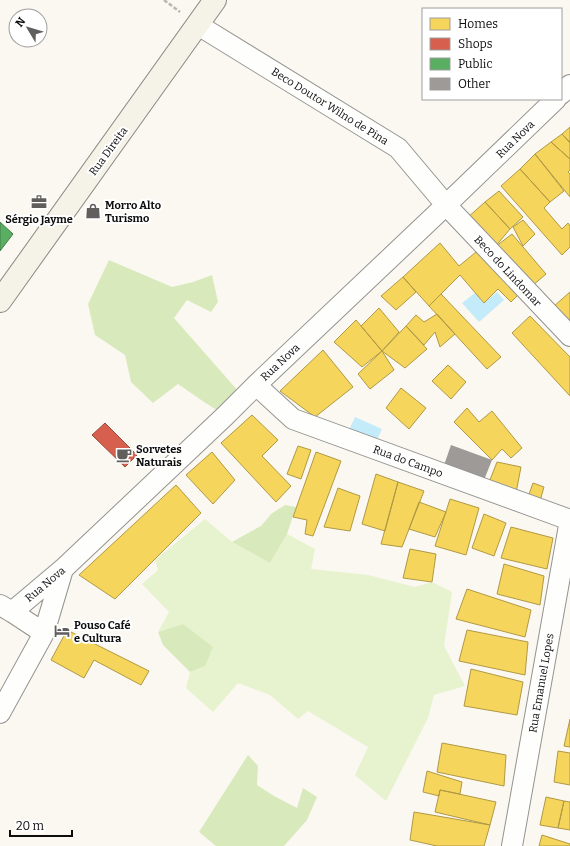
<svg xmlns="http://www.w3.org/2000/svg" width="570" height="846" font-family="Bitter,serif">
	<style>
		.green { fill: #e7f2ce }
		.forest { fill: #d8eabc }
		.water { fill: #c4ebf9 }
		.homes { fill: #f6d55c; stroke: #b09944 }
		.shops { fill: #d6604d; stroke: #9a473a }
		.public { fill: #5aae61; stroke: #437e48 }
		.building { fill: #9e9a97 }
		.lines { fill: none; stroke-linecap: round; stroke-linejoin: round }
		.street-casing { stroke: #949390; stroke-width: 22 }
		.secondary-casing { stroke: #8b8986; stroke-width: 24 }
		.path { stroke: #b8b7b6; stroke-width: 2.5; stroke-dasharray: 4 2; stroke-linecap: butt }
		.street { stroke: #fefefd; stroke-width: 20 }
		.secondary { stroke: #f5f2e8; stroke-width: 22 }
		.labels { text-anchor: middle; stroke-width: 4; stroke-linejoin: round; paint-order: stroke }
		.street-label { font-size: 11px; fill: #0d0d0d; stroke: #fff }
		.poi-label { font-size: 11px; font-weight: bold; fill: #0d0d0d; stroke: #fff; text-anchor: start }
	</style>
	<rect width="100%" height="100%" fill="#fbf8f1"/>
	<!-- green -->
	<path class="green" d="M205,519L232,542L270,563L287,534L315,549L311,569L368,575L415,587L432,582L452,592L444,646L465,686L434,695L428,718L386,801L355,775L368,747L308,711L298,719L270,695L238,683L213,712L186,688L190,672L205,666L183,624L158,632L169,612L142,584L158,570L155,560Z"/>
	<!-- forest -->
	<path class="forest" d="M109,260L172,287L193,282L212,275L218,302L211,312L187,300L174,318L239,392L223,414L204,402L178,384L153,403L131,382L125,355L95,335L88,304Z
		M285,505L296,507L287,534L270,563L232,542L261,526L271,514Z
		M183,624L213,647L205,666L190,672L163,645L158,632Z
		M248,755L258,766L257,785L274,796L297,808L303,788L317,797L307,820L284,846H216L199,832Z"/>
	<!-- water -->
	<path class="water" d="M497,292L504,300L479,322L462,303L475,293L484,303Z
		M355,417L382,429L375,444L348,432Z"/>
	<!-- homes -->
	<path class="homes" d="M570,127V142L562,134Z
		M562,134L570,143V159L551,142Z
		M551,142L570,159V170L568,172L570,174V197L535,154Z
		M535,154L564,191L550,202L520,169Z
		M520,169L550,202L544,208L562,229L568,223L570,226V247L562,255L501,186Z
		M499,191L523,217L510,229L485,202Z
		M485,202L510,229L495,247L467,218Z
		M523,220L535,234L523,246L513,227Z
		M512,234L546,274L531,287L495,247Z
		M440,243L459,266L481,248L519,294L511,302L498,289L484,303L460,275L429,306L403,277Z
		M403,277L416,292L396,310L381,296Z
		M570,292V325L553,307Z
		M441,294L501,357L487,369L429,306Z
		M379,308L399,332L382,351L361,326Z
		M437,314L455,334L440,347L435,332L424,345L406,326L416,315L424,322Z
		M530,316L570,357V396L512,333Z
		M356,320L382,351L362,367L334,342Z
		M406,326L427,349L405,368L382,351Z
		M323,350L353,387L315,417L280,391Z
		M382,351L394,370L370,389L358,374Z
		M448,365L466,382L451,399L432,381Z
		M401,388L426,408L409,429L386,408Z
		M467,408L479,422L492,411L522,448L511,458L502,449L492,460L454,422Z
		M252,415L278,440L262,456L291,486L276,502L221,443Z
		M298,446L311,450L301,479L287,474Z
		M212,452L235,480L213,504L186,475Z
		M316,452L341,461L313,536L305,534L307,520L293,517Z
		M497,462L521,467L516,493L488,485Z
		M376,474L398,482L385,531L362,524Z
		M398,482L424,491L402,547L381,544Z
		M533,483L544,487L540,501L528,497Z
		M176,485L201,513L115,599L79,575Z
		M338,488L360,496L350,531L324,527Z
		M450,499L479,508L466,555L435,546Z
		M419,502L446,512L435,537L409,529Z
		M484,514L506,523L494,556L472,548Z
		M511,527L553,538L547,569L501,558Z
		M410,549L436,554L432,582L403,578Z
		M504,564L544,576L540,605L497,594Z
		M467,589L531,610L525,637L456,619Z
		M67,630L149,671L141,685L94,660L84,678L51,660Z
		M467,630L528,642L525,675L459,661Z
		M471,669L523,682L517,715L464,706Z
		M570,719V747L564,746Z
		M442,743L506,755L504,786L437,772Z
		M558,751L570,753V785L554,782Z
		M427,771L462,782L460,794L440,790L439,796L423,792Z
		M440,790L496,802L490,825L435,812Z
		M546,797L564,801L558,828L540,825Z
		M564,801L570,802V830L558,828Z
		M414,812L490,825L484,846H437L410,840Z
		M542,835L570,844V846H539Z"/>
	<!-- shops -->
	<path class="shops" d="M105,423L137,455L125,467L92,435Z"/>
	<!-- public -->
	<path class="public" d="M0,222L13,234L0,251Z"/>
	<!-- building -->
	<path class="building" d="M451,445L492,460L482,485L442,471Z"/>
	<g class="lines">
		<defs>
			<path id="street" d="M198,25L398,148L446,205L570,336
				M561,94L570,85
				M256,385L293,419L570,520
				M0,605L12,612L63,569L225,416L256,385L446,205L556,99
				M12,612L44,633
				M0,713L44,633L63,569
				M512,846L570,520"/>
			<path id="secondary" d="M0,301L215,0"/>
		</defs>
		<!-- street casing -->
		<use href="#street" class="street-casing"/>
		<!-- secondary casing -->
		<use href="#secondary" class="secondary-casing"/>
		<!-- path -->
		<path class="path" d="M164,0L180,12"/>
		<!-- street -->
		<use href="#street" class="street"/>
		<!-- secondary -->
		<use href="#secondary" class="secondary"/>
	</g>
	<!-- icons -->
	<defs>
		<symbol id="office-bare" viewBox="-9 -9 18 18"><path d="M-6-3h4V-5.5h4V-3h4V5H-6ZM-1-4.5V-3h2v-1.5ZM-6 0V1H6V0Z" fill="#605f5d" stroke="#fff" stroke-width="2.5" paint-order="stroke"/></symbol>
		<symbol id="shop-bare" viewBox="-9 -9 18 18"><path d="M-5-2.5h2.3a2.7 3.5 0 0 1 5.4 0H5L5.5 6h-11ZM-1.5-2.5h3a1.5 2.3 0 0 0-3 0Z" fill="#605f5d" stroke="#fff" stroke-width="2.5" paint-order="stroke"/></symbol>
		<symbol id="cafe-bare" viewBox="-9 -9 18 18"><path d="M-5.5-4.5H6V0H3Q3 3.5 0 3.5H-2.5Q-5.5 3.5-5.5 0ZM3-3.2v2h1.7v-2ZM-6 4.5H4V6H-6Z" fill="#605f5d" stroke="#fff" stroke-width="2.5" paint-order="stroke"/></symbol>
		<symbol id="hotel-bare" viewBox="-9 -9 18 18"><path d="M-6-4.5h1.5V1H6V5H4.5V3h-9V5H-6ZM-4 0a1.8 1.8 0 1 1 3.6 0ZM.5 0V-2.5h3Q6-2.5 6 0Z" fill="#605f5d" stroke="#fff" stroke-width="2.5" paint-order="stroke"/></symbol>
	</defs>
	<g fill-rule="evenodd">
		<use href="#office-bare" x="28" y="191" width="22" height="22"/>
		<use href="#shop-bare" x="82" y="200" width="22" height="22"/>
		<use href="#cafe-bare" x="113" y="444" width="22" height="22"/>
		<use href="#hotel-bare" x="51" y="620" width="22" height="22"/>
	</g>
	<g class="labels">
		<!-- street labels -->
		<g class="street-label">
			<text transform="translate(330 106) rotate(32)" y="4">Beco Doutor Wilno de Pina</text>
			<text transform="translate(515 139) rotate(-44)" y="4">Rua Nova</text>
			<text transform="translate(108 151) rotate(-54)" y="4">Rua Direita</text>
			<text transform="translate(508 271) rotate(47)" y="4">Beco do Lindomar</text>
			<text transform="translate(280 362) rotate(-43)" y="4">Rua Nova</text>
			<text transform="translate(408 461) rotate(20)" y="4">Rua do Campo</text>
			<text transform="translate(45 584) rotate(-40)" y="4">Rua Nova</text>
			<text transform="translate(541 683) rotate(-80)" y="4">Rua Emanuel Lopes</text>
		</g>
		<!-- poi labels -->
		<g class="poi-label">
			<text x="105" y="209">Morro Alto<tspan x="105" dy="13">Turismo</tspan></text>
			<text x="39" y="223" text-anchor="middle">Sérgio Jayme</text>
			<text x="136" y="453">Sorvetes<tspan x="136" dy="13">Naturais</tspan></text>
			<text x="74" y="629">Pouso Café<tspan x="74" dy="13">e Cultura</tspan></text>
		</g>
	</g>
	<!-- legend -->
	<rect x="422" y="8" width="140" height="92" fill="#ffffff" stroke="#9e9e9e"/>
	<rect x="430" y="18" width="20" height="12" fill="#f6d55c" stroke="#9e9e9e"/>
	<text x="458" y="28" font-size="12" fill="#0d0d0d">Homes</text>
	<rect x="430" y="38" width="20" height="12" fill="#d6604d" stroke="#9e9e9e"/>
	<text x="458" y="48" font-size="12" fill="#0d0d0d">Shops</text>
	<rect x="430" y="58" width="20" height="12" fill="#5aae61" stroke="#9e9e9e"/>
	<text x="458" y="68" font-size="12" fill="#0d0d0d">Public</text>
	<rect x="430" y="78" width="20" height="12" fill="#9e9a97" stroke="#9e9e9e"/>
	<text x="458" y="88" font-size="12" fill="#0d0d0d">Other</text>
	<!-- north arrow -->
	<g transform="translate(28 28) rotate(308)"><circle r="19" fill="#ffffff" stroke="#9e9e9e"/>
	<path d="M0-3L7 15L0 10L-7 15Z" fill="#605f5d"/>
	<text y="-6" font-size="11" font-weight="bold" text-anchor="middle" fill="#0d0d0d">N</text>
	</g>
	<!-- scale -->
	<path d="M10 830v6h62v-6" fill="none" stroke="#0d0d0d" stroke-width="2"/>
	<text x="16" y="830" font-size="12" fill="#0d0d0d" stroke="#ffffff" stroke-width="3" paint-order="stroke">20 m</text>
</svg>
